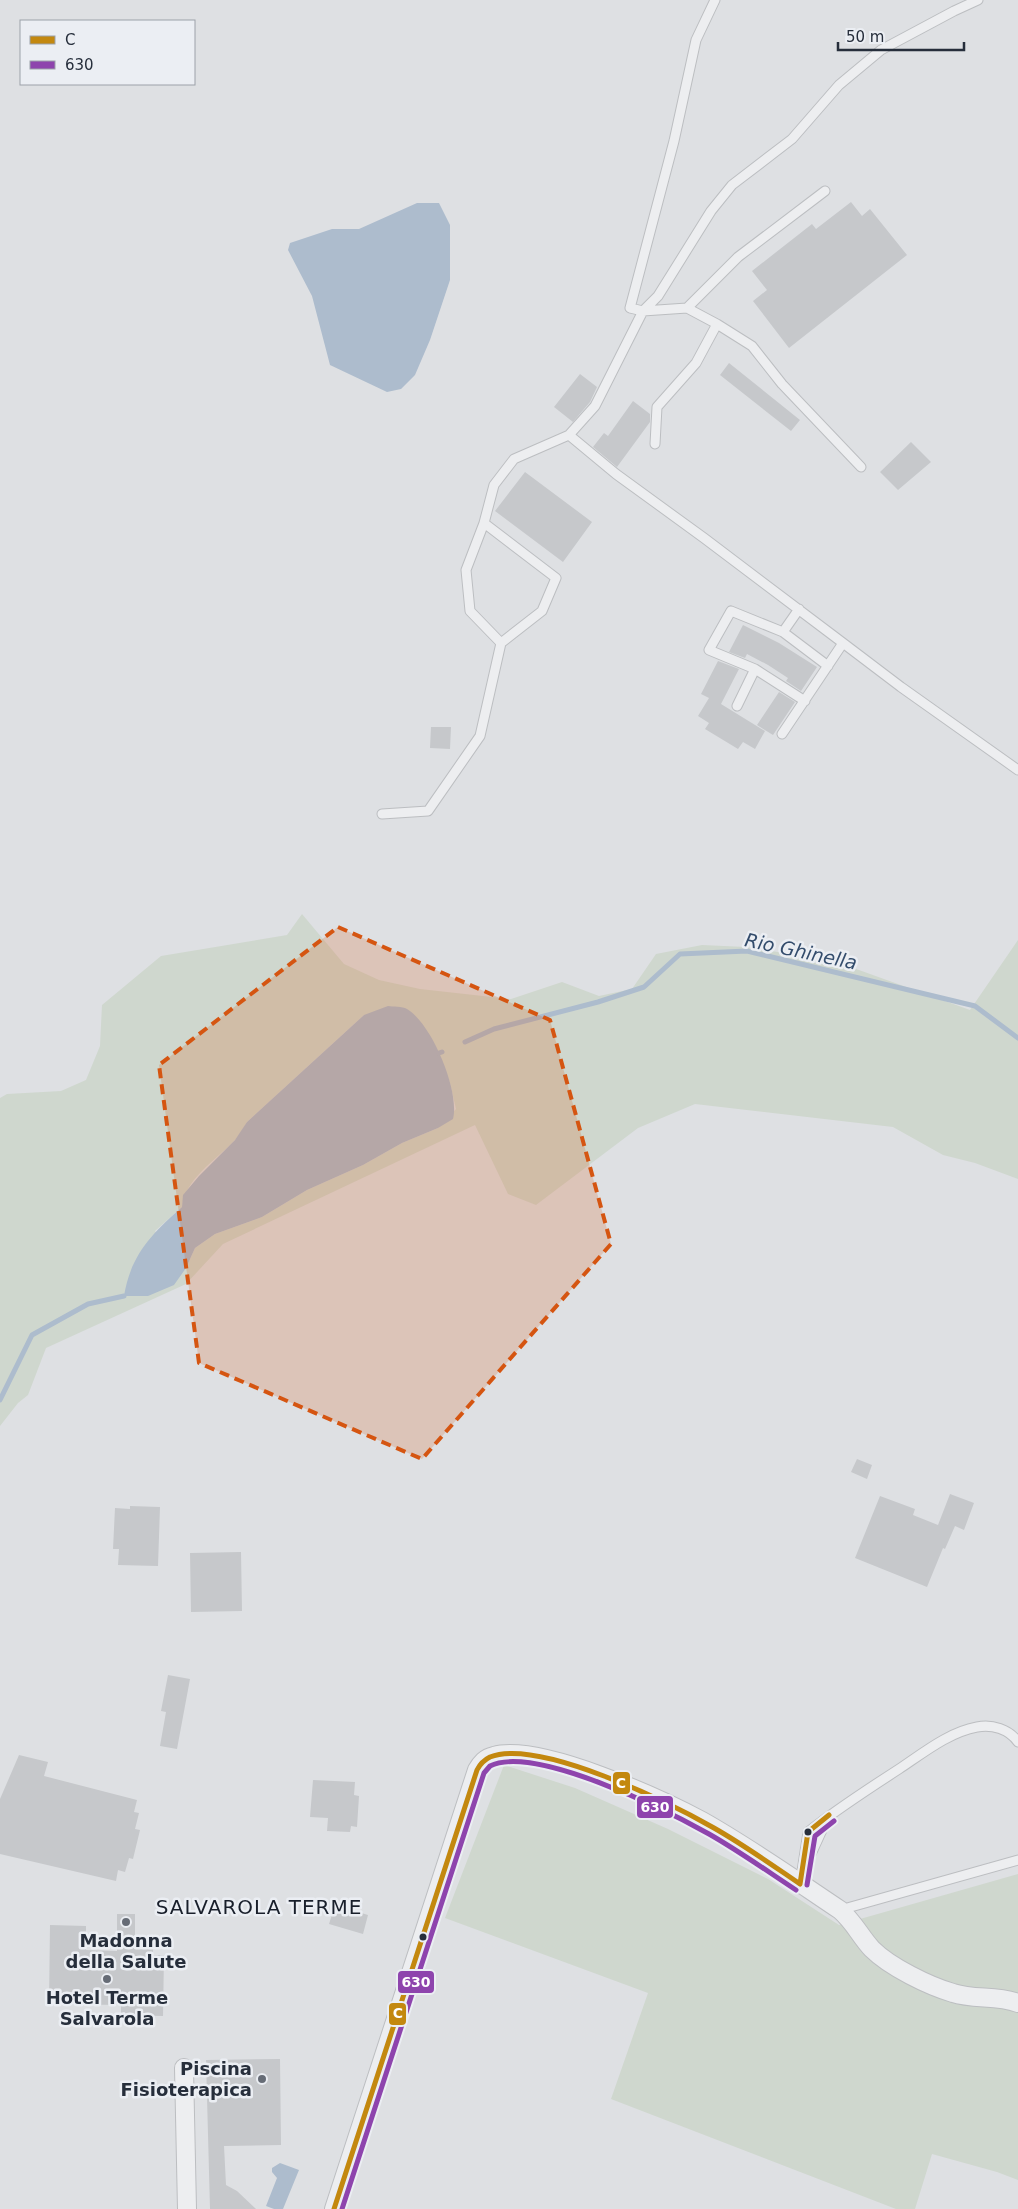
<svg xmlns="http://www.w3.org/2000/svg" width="1018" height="2209" font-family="'DejaVu Sans',sans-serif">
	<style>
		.green { fill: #cfd7ce; fill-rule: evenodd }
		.water { fill: #adbccd }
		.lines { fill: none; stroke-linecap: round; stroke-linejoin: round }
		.stream { stroke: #adbccd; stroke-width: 5 }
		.building { fill: #c6c8cb }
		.lane-casing { stroke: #bcbec1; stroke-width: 11 }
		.street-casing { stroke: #bcbec1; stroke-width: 20 }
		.lane { stroke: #edeef0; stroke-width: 9 }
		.street { stroke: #edeef0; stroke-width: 18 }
		.bus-1-casing { stroke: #ebeef3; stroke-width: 9 }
		.bus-2-casing { stroke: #ebeef3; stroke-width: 9 }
		.bus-1 { stroke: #c3880f; stroke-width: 5 }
		.bus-2 { stroke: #8e44ad; stroke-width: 5 }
		.marked { fill: #d55511; fill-opacity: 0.2; stroke: #d55511; stroke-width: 4; stroke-dasharray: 10 6; stroke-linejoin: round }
		.bus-dot { fill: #262e3b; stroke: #ebeef3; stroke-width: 2 }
		.poi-dot { fill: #666c76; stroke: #ebeef3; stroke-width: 2 }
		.labels { text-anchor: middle; stroke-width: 5; stroke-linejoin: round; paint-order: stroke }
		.poi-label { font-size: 18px; font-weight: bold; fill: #262e3b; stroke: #ebeef3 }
		.water-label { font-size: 19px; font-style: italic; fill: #334c6c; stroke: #ebeef3 }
		.quarter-label { font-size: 20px; letter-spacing: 1px; fill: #191f2b; stroke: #ebeef3 }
		.line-badge { stroke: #ebeef3; stroke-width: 2 }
		.badge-label { font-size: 14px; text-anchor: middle; font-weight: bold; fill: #fff }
	</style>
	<rect width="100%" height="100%" fill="#dee0e3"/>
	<!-- green -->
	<path class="green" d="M302,914L344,964L379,980L420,989L511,999L562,982L599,996L632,989L656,954L702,945L746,947L834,961L970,1010L1018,940V1179L975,1163L943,1155L893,1127L695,1104L638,1128L536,1205L508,1194L475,1125L223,1244L186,1284L46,1348L28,1395L18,1403L0,1426V1098L7,1094L61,1091L86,1080L100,1046L102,1005L161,956L287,935ZM364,1015L439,1053L450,1083L456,1109L438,1128L402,1143L363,1165L307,1190L262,1217L215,1234L195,1248L186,1268L155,1231L182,1207C185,1179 215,1161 234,1141C239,1136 243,1129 247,1122Z
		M504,1765L575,1788L668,1829L768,1879L839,1925L1018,1874V2180L997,2172L932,2154L915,2209H896L611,2099L648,1993L445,1918Z"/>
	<!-- water -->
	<path class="water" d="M417,203H439L450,225V280L430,340L415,375L401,389L387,392L330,365L312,296L288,250L290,243L332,229H359Z
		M388,1006C393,1007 402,1006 407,1009C432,1024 460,1091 453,1119L438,1128L402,1143L363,1165L307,1190L262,1217L215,1234L195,1248L186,1268L174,1285L148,1296H124C131,1254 152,1234 182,1207L183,1195L199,1176L235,1140L247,1122L364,1015Z
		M280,2163L299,2170L283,2209H274L266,2206L277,2178L272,2172V2168Z"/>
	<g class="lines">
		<!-- stream -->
		<path class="stream" d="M465,1042L494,1029L598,1002L644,987L680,954L747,951L975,1006L1018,1038
			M439,1053L442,1052
			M0,1400L32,1335L88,1304L124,1296"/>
	</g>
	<!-- building -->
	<path class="building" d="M851,202L862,216L870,209L907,255L789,348L753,301L767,290L752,271L812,224L816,229Z
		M729,363L800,420L791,431L720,375Z
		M580,374L597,387L590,402L573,422L554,407Z
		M633,401L650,414V422L617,467L593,447L604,433L608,436Z
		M911,442L931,462L898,490L880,472Z
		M525,472L592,522L563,562L495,511Z
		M743,625L779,643L817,667L801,691L786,681L788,678L768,665L747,654L745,658L729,652Z
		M718,661L739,669L721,704L765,731L755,749L743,742L738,749L705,729L709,723L698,716L709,698L701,694Z
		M779,692L795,702L773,735L757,725Z
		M431,727H451L450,749L430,748Z
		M857,1459L872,1465L867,1479L851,1472Z
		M950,1494L974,1503L964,1530L955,1526L945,1549L943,1548L927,1587L855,1558L880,1496L915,1509L913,1515L938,1525Z
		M130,1506L160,1507L158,1566L118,1565L119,1549H113L115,1508L130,1509Z
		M241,1552L242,1611L191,1612L190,1553Z
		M168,1675L190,1679L177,1749L160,1746L166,1712L161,1711Z
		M19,1755L48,1762L44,1776L137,1800L134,1812L139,1813L135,1829L140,1830L133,1859L129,1858L125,1872L118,1870L116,1881L0,1854V1799Z
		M313,1780L355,1782L354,1795L359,1796L357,1827L351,1826L350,1832L327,1831L328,1818L310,1817Z
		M335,1905L368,1915L363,1934L329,1924Z
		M117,1914H135V1948H153V1955H164L163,2016L121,2015V2005L49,2004L50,1925L86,1926V1950L117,1951Z
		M280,2059L281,2145L224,2146L226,2185L237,2191L256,2209H210L206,2060Z"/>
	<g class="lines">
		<defs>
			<path id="lane" d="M715,0L696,40L674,141L630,308L643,311L687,308L717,324L752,346L782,384L861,467
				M687,308L738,257L825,191
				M569,435L616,474L704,538L843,643L782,734
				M655,444L657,407L696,363L717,324
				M484,523L466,570L470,611L501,643
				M783,632L828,666
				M843,643L901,687L1018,770
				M755,669L709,650L731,611L783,632L799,609
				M737,706L755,669L805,701
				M382,814L428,811L480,736L501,643L542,611L556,578L484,523L494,485L514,459L569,435L595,406L643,311L658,296L711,211L732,185L792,139L839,85L881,50L954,11L978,0
				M806,1865L828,1817
				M800,1884L808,1832C837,1809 868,1789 899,1769C923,1753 949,1732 977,1727C992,1724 1009,1729 1018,1742
				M840,1910L1018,1860"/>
			<path id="street" d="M184,2068L187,2209
				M334,2209L477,1770C481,1763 485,1758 494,1756C539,1743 661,1799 702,1821C750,1848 795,1880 840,1910C854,1922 860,1936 872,1949C890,1967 929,1986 953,1993C974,2000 997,1995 1018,2003"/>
		</defs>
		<!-- lane casing -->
		<use href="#lane" class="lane-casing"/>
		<!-- street casing -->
		<use href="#street" class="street-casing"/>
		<!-- lane -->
		<use href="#lane" class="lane"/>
		<!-- street -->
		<use href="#street" class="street"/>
		<defs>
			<path id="bus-1" d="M800,1884L808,1832L829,1815
				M334,2209L477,1770C480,1764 484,1760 490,1757C539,1738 670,1803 714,1828C744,1845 772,1865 800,1884"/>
			<path id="bus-2" d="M807,1885L815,1836L834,1821
				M342,2209L484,1773L490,1766C534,1744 668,1811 709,1834C739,1851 767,1871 796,1890"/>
		</defs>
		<!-- bus-1 casing -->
		<use href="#bus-1" class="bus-1-casing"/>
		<!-- bus-2 casing -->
		<use href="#bus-2" class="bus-2-casing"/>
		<!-- bus-1 -->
		<use href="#bus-1" class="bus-1"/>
		<!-- bus-2 -->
		<use href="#bus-2" class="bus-2"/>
	</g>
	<!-- marked area -->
	<path class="marked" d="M338,927L550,1020L611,1244L422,1459L199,1363L159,1065Z"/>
	<!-- markers -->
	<g class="bus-dot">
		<circle cx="808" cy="1832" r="4.5"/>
		<circle cx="423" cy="1937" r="4.5"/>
	</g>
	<g class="poi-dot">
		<circle cx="126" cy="1922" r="5"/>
		<circle cx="107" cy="1979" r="5"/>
		<circle cx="262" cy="2079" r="5"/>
	</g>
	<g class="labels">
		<!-- poi labels -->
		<g class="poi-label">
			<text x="126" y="1947">Madonna<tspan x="126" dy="21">della Salute</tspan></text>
			<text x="107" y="2004">Hotel Terme<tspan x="107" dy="21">Salvarola</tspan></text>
			<text x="252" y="2075" text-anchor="end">Piscina<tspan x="252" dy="21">Fisioterapica</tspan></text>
		</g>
		<!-- water labels -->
		<g class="water-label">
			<text transform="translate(801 951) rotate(12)" y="7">Rio Ghinella</text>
		</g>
		<!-- quarter labels -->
		<g class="quarter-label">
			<text x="259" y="1914">SALVAROLA TERME</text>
		</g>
	</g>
	<g class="line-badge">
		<rect x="612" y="1771" width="19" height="24" rx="5" fill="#c3880f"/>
		<rect x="636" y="1795" width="38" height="24" rx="5" fill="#8e44ad"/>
		<rect x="397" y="1970" width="38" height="24" rx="5" fill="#8e44ad"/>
		<rect x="388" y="2002" width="19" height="24" rx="5" fill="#c3880f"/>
	</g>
	<g class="badge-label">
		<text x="621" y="1788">C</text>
		<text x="655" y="1812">630</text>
		<text x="416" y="1987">630</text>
		<text x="398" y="2018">C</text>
	</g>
	<!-- legend -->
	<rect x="20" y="20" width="175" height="65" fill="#ebeef3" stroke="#9ca1a9"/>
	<rect x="30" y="36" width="25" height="8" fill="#c3880f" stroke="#9ca1a9"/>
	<text x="65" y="45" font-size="15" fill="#262e3b">C</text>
	<rect x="30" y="61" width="25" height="8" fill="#8e44ad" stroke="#9ca1a9"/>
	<text x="65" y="70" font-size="15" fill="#262e3b">630</text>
	<!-- scale -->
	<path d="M838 42v8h126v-8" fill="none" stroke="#262e3b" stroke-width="2.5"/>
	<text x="846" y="42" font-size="15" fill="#262e3b" stroke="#ebeef3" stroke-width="4" paint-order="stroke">50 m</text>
</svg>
